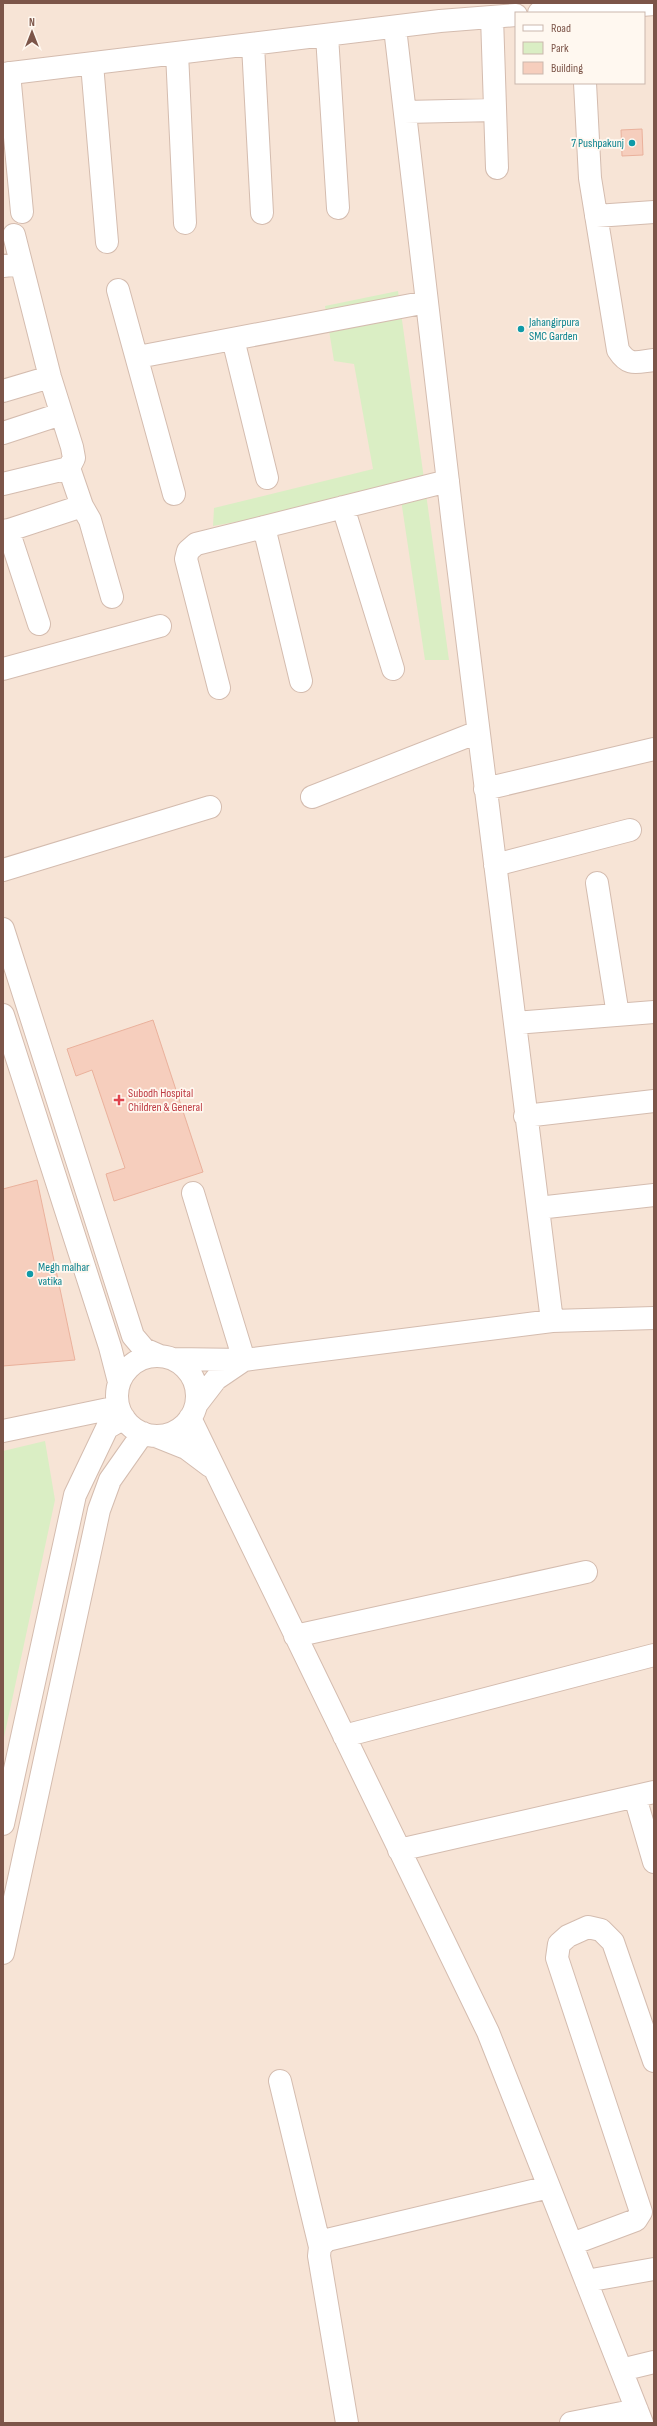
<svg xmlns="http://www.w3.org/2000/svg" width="657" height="2426" font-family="'Sofia Sans Condensed',sans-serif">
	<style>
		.residential { fill: #f7e4d6; fill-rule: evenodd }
		.green { fill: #daeec4 }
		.building { fill: #f6cebd; stroke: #eab19c }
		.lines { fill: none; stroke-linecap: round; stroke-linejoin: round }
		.minor-casing { stroke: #d4bcaf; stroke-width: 24 }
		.minor { stroke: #fff; stroke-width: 22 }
		.culture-dot { fill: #0f9aa8; stroke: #fff8f0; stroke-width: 1.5 }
		.health-dot { fill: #e0444e; stroke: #fff8f0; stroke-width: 1.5 }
		.labels { text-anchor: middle; stroke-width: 3.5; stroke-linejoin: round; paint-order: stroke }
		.culture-label { font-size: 12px; fill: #0d838f; stroke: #fff8f0; text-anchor: start }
		.health-label { font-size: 12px; fill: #be3a42; stroke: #fff8f0; text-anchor: start }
	</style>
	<rect width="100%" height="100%" fill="#fef3e8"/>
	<!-- residential -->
	<path class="residential" d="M3,3H654V2423H3ZM516,13H644V83H516Z"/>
	<!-- green -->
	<path class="green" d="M398,291L449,660H425L400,493L213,526L214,508L373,469L354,364L334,361L325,306Z
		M45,1441L55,1500L3,1742V1451Z"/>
	<!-- building -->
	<path class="building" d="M642,129L643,155L622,156L621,130Z
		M153,1020L203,1172L114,1201L106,1174L125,1168L92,1070L76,1076L67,1049Z
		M37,1180L75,1360L3,1366V1189Z"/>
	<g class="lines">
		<defs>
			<path id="minor" d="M539,13L654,4
				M492,17L497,168
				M395,28L453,525L552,1321
				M327,36L338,208
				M253,45L262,213
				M177,53L185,223
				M92,64L107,242
				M9,73L22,212
				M3,74L440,21L516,15
				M585,83L590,178L618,350C629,367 636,362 654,360
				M405,112L495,110
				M596,216L654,212
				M3,266L21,264
				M118,290L174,494
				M233,339L267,478
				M138,357L427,302
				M3,391L50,377
				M3,433L61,414
				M69,468L82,506
				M3,484L69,468L74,458L72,447L50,377L14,235
				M343,507L393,669
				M264,527L301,681
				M8,530L39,624
				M3,532L82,506L90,520L112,597
				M3,669L160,626
				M219,688L186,559L188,551L196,544L448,481
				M485,789L654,749
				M312,797L478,732
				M495,865L630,830
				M3,870L210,807
				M597,883L618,1015
				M3,929L133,1336L144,1349L160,1356
				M3,1015L110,1347L119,1382
				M515,1023L654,1012
				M525,1116L654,1101
				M193,1193L244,1360
				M538,1208L654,1195
				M117 1396a40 40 0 1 1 80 0a40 40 0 1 1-80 0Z
				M174,1359L244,1360L552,1321L654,1318
				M196,1405L216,1379L244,1360
				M190,1418L488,2032L642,2423
				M3,1431L118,1407
				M156,1436L186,1448L210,1466
				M295,1636L586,1572
				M344,1736L654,1655
				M635,1797L654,1862
				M3,1824L75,1495L107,1428L124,1418
				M399,1850L654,1792
				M3,1953L99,1510L110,1480L143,1433
				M280,2081L320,2247
				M572,2244L636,2220L641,2212L557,1958L559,1944L568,1936L588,1927L601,1930L613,1942L654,2061
				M586,2281L654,2269
				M621,2370L654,2362
				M347,2423L319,2256L320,2247L327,2240L549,2187
				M571,2423L637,2410"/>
		</defs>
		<!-- minor casing -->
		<use href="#minor" class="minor-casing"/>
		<!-- minor -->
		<use href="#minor" class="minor"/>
	</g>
	<!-- markers -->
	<g class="culture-dot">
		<circle cx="632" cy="143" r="4"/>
		<circle cx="521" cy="329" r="4"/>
		<circle cx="30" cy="1274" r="4"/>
	</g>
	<path class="health-dot" d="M117 1094h4v4h4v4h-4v4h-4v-4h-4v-4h4z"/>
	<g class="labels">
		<!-- culture labels -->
		<g class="culture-label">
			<text x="624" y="147" text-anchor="end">7 Pushpakunj</text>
			<text x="529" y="326">Jahangirpura<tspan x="529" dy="14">SMC Garden</tspan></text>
			<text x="38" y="1271">Megh malhar<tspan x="38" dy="14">vatika</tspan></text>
		</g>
		<!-- health labels -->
		<g class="health-label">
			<text x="128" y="1097">Subodh Hospital<tspan x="128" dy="14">Children &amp; General</tspan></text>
		</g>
	</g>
	<!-- border -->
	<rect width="657" height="2426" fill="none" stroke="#7c5549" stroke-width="8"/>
	<!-- legend -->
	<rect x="515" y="12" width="130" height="72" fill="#fff8f0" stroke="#cbb7ad"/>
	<rect x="523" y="25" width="20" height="6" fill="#ffffff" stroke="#cbb7ad"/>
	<text x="551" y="32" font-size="12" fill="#7c5549">Road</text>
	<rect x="523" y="42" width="20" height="12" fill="#daeec4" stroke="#cbb7ad"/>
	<text x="551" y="52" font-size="12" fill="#7c5549">Park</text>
	<rect x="523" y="62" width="20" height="12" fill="#f6cebd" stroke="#cbb7ad"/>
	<text x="551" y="72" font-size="12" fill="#7c5549">Building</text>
	<!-- north arrow -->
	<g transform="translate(32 32)" stroke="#fff8f0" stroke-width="3" paint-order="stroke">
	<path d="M0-3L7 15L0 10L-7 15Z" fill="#7c5549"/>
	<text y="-6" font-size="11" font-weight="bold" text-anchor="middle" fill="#7c5549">N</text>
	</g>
</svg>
